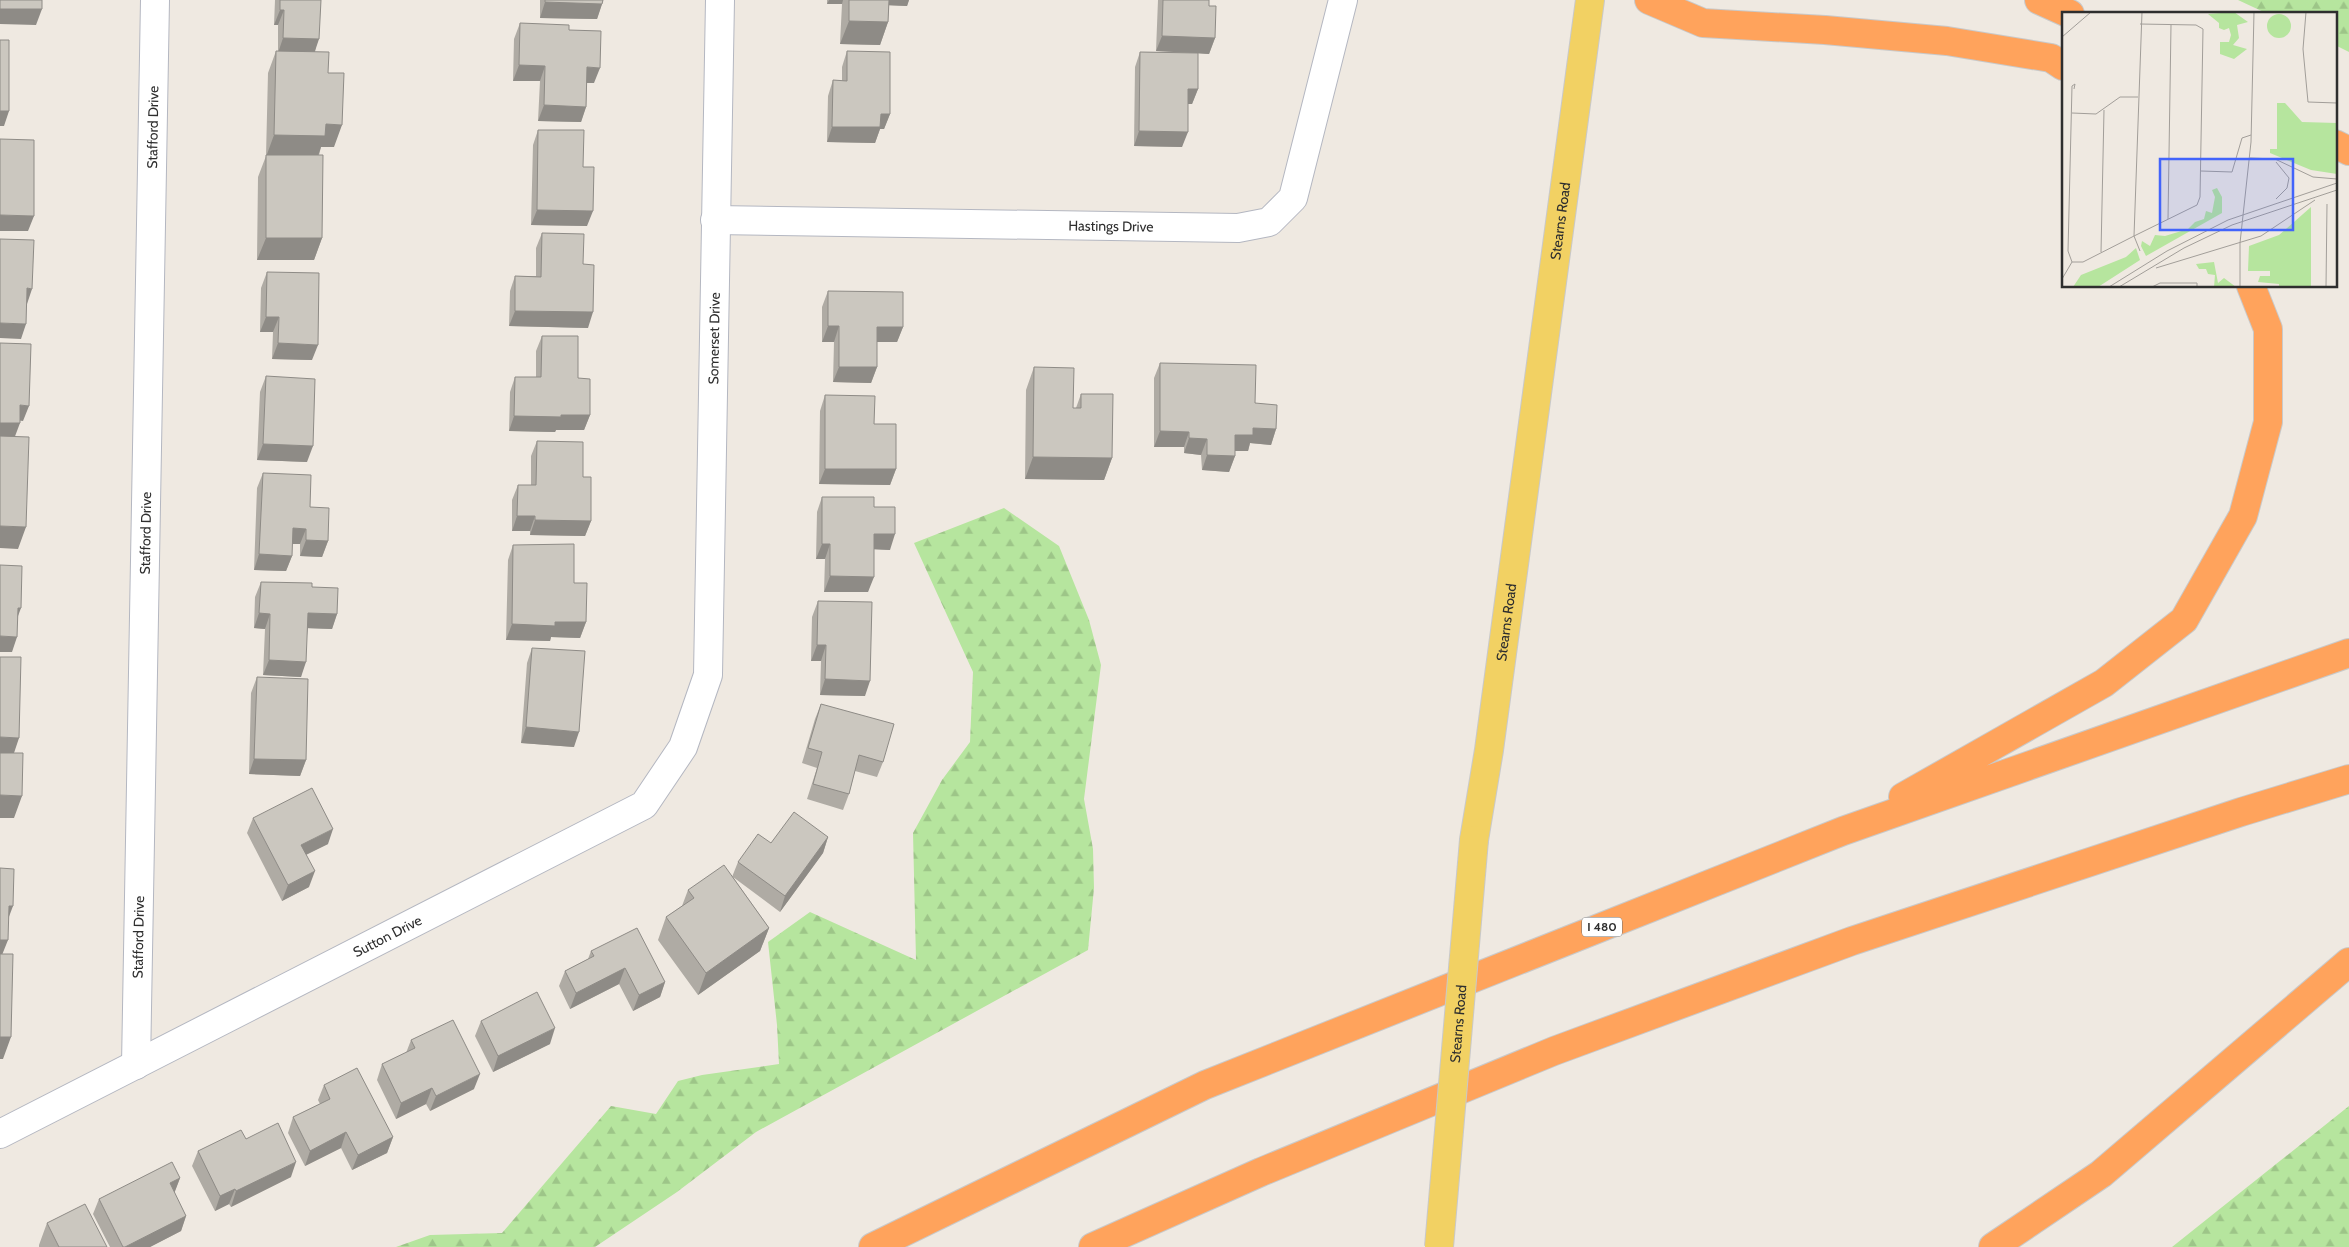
<svg xmlns="http://www.w3.org/2000/svg" width="2349" height="1247" font-family="Cabin,sans-serif">
	<style>
		.forest { fill: url(#forest-firs) }
		.lines { fill: none; stroke-linecap: round; stroke-linejoin: round }
		.minor-casing { stroke: #b4b7c1; stroke-width: 30 }
		.primary-casing { stroke: #c9c9c9; stroke-width: 30 }
		.motorway-casing { stroke: #c9c9c9; stroke-width: 30 }
		.minor { stroke: #fff; stroke-width: 28 }
		.primary { stroke: #f2d163; stroke-width: 28 }
		.motorway { stroke: #ffa35c; stroke-width: 28 }
		.primary-bridge-casing { stroke: #c9c9c9; stroke-width: 30; stroke-linecap: butt }
		.primary-bridge { stroke: #f2d163; stroke-width: 28 }
		.wall { fill: #afaba4 }
		.shaded-wall { fill: #8e8b86 }
		.building { fill: #cbc7bf; stroke: #8e8b86 }
		.labels { text-anchor: middle; stroke-width: 4.5; stroke-linejoin: round; paint-order: stroke }
		.shield { fill: #fff; stroke: #6d6d6d; stroke-width: 1 }
		.shield-label { font-size: 12px; font-weight: bold; fill: #2e2e2e }
		.street-label { font-size: 14px; fill: #2e2e2e; stroke: #fff }
		.inset-road { fill: none; stroke: #a29e99; stroke-width: 1 }
		.view { fill: #4264fb; fill-opacity: 0.15; stroke: #4264fb; stroke-width: 2.5 }
		.inset-edge { fill: none; stroke: #2e2e2e; stroke-width: 2.5 }
	</style>
	<defs>
		<pattern id="forest-firs" width="22" height="20" patternUnits="userSpaceOnUse" patternTransform="scale(1.25)"><rect width="22" height="20" fill="#b6e59e"/><path d="M5 1l3.5 6h-7zM16 11l3.5 6h-7z" fill="#9dc588"/></pattern>
	</defs>
	<rect width="100%" height="100%" fill="#efe9e1"/>
	<!-- forest -->
	<path class="forest" d="M2238,0H2349V52L2335,45V14H2268Z
		M1004,508L1059,546L1089,620L1101,665L1084,799L1093,849L1094,888L1088,950L756,1132L677,1192L595,1247H396L430,1235L502,1233L611,1106L656,1114L678,1081L702,1075L779,1064L777,1025L768,942L810,912L916,960L913,833L942,780L970,742L973,672L914,543Z
		M2349,1106V1247H2172Z"/>
	<g class="lines">
		<defs>
			<g id="minor">
				<path id="s1" d="M715,220L1238,228L1269,222L1293,198L1343,0"/>
				<path id="s2" d="M136,1065L155,0"/>
				<path id="s3" d="M0,1134L644,805L683,747L708,675L720,0"/>
			</g>
			<g id="primary">
				<path id="s4" d="M1474,840L1489,750L1590,0"/>
			</g>
			<path id="motorway" d="M1649,0L1703,23L1825,30L1947,41L2051,58L2063,66
				M2039,0L2070,14
				M2335,144L2349,151
				M1903,797L2104,683L2184,620L2243,516L2268,422V329L2251,286
				M873,1247L1205,1085L1843,831L2349,653
				M1093,1247L1261,1172L1554,1051L1852,941L2241,812L2349,779
				M1993,1247L2101,1174L2349,962"/>
		</defs>
		<!-- minor casing -->
		<use href="#minor" class="minor-casing"/>
		<!-- primary casing -->
		<use href="#primary" class="primary-casing"/>
		<!-- motorway casing -->
		<use href="#motorway" class="motorway-casing"/>
		<!-- minor -->
		<use href="#minor" class="minor"/>
		<!-- primary -->
		<use href="#primary" class="primary"/>
		<!-- motorway -->
		<use href="#motorway" class="motorway"/>
		<defs>
			<g id="primary-bridge">
				<path id="s5" d="M1439,1247L1474,840"/>
			</g>
		</defs>
		<!-- primary-bridge casing -->
		<use href="#primary-bridge" class="primary-bridge-casing"/>
		<!-- primary-bridge -->
		<use href="#primary-bridge" class="primary-bridge"/>
	</g>
	<!-- wall -->
	<path class="wall" d="M275,0H321L315,52L328,73L334,147H321L319,155L322,238L314,260H257L258,177L266,156L268,73L276,51H278V25H274Z
		M540,0H603L602,4L597,19L540,18Z
		M827,0H909L907,6L889,5L888,22L880,45L840,44L842,4H827Z
		M1158,0H1209V6L1215,38L1209,54L1198,53V89L1192,104H1188L1182,147L1134,146L1135,67L1140,52H1181L1156,51Z
		M520,23L569,30L594,83H587L586,107L581,122L538,121L540,81H513L514,39Z
		M847,51L890,114L884,129H880L875,143L827,142L828,96L833,80L842,81V67Z
		M538,130L583,167L587,226L531,225L533,145Z
		M542,233L583,264L588,328L509,326L510,291L515,276H536V248Z
		M267,272L312,360L272,359L273,332H260L261,288Z
		M828,291L903,327L897,342H877V367L871,383L833,382L834,342H822V307Z
		M542,336L578,378L590,415L584,430H556L555,432L509,431L510,392L515,377H536V351Z
		M1160,363L1255,403L1276,429L1271,445L1250,443L1248,451H1235V456L1229,472L1202,470L1201,455L1184,453V447H1154V378Z
		M1034,367L1073,408H1076L1081,394L1112,458L1104,480L1025,479L1026,390Z
		M266,376L307,462L257,460L260,392Z
		M825,395L874,424L896,469L890,485L819,484L820,411Z
		M537,441L583,477L591,521L585,536L530,535V531H512V500L518,485H531V456Z
		M263,473L310,507L328,541L322,557L300,556V544H292V556L286,571L254,570L257,488Z
		M822,497L874,507L890,550L874,549L868,592H824L825,559H816L817,512Z
		M513,545L574,583L586,622L580,638L551,637L550,641L506,640L508,560Z
		M261,582L312,587L337,614L332,629L308,628L301,677L263,675L265,629L254,628L255,597Z
		M818,601L865,696L820,695L821,661H811L812,617Z
		M532,648L574,747L521,743L527,663Z
		M257,677L306,760L300,776L249,774L251,693Z
		M821,704L883,762L877,777L855,771L849,794L843,810L807,799L817,768L802,763L815,719Z
		M253,818L328,844L306,855L309,887L282,901L247,833Z
		M828,837L823,853L780,912L733,877L769,928L760,951L698,995L658,940L666,917L682,906L688,890L732,877L738,862L771,843Z
		M591,951L665,982L660,997L633,1011L619,984L570,1009L559,986L565,971L588,959Z
		M481,1021L550,1044L493,1072L475,1036Z
		M411,1040L474,1089L430,1111L426,1104L396,1119L377,1080L382,1064L406,1053Z
		M324,1085L393,1137L387,1153L352,1170L341,1148L305,1166L288,1133L293,1117L320,1104L318,1100Z
		M246,1139L291,1177L231,1207L229,1204L215,1211L192,1166L198,1151Z
		M180,1178L174,1193L186,1216L181,1231L150,1247H110L93,1214L99,1199Z
		M47,1223L107,1247H39V1245Z"/>
	<!-- shaded-wall -->
	<path class="shaded-wall" d="M829,0H843L842,4H827Z
		M883,0H909L907,6L881,5Z
		M545,2L602,4L597,19L540,18Z
		M0,9H42L36,25L0,24Z
		M280,10H284L278,25H274Z
		M849,21L888,22L880,45L840,44Z
		M1162,36L1215,38L1209,54L1156,51Z
		M283,38L319,39L314,54L278,53Z
		M519,65L545,66L540,81H513Z
		M587,67L600,68L594,83H582Z
		M1188,89H1198L1192,104H1183Z
		M544,105L586,107L581,122L538,121Z
		M0,111H9L4,126H0Z
		M881,114H890L884,129H880L875,143L827,142L832,127Z
		M326,124L342,125L334,147H321L317,159L266,157L274,135Z
		M1139,131L1188,132L1182,147L1134,146Z
		M537,210L593,211L587,226L531,225Z
		M0,215L34,216L28,231H0Z
		M266,238H322L314,260H257Z
		M27,288L32,289L27,304Z
		M515,311L593,312L588,328L509,326Z
		M266,317H279L273,332H260Z
		M0,323L26,324L21,339L0,338Z
		M828,326H839L834,342H822Z
		M877,327H903L897,342H871Z
		M278,343L318,345L312,360L272,359Z
		M839,367H877L871,383L833,382Z
		M20,405L29,406L23,421L15,420Z
		M561,415H590L584,430H556L555,432L509,431L514,416Z
		M0,423H20L14,439L0,438Z
		M1253,428L1276,429L1271,445L1250,443L1248,451H1230L1235,435Z
		M1160,431L1189,432L1184,447H1154Z
		M1189,438L1207,439L1201,455L1184,453Z
		M263,444L313,446L307,462L257,460Z
		M1207,455L1235,456L1229,472L1202,470Z
		M1033,457L1112,458L1104,480L1025,479Z
		M825,469H896L890,485L819,484Z
		M517,516H535L530,531H512Z
		M535,520L591,521L585,536L530,535Z
		M0,526L26,527L18,549L0,548Z
		M293,528L306,529L300,544H287Z
		M874,534H895L890,550L868,549Z
		M306,540L328,541L322,557L300,556Z
		M822,544H830L825,559H816Z
		M259,554L292,556L286,571L254,570Z
		M830,576L874,577L868,592H824Z
		M18,608H21L15,624Z
		M259,613L270,614L265,629L254,628Z
		M308,613L337,614L332,629L303,628Z
		M555,622H586L580,638L551,637L550,641L506,640L512,624Z
		M0,636L17,637L12,652H0Z
		M817,645H826L821,661H811Z
		M269,660L306,662L301,677L263,675Z
		M825,679L870,681L865,696L820,695Z
		M526,727L579,732L574,747L521,743Z
		M0,737L19,738L14,753H0Z
		M254,759L306,760L300,776L249,774Z
		M0,795L22,796L14,818H0Z
		M333,829L328,844L295,860L301,845Z
		M828,837L823,853L780,912L785,896Z
		M315,871L309,887L282,901L288,885Z
		M9,906H13L7,922Z
		M769,928L760,951L698,995L706,973Z
		M0,940H8L2,955H0Z
		M625,968L619,984L570,1009L576,993Z
		M665,982L660,997L633,1011L639,995Z
		M555,1028L550,1044L493,1072L498,1056Z
		M0,1037H11L3,1059H0Z
		M480,1074L474,1089L430,1111L436,1096Z
		M432,1088L426,1104L396,1119L401,1103Z
		M346,1132L341,1148L305,1166L310,1151Z
		M393,1137L387,1153L352,1170L358,1155Z
		M296,1162L291,1177L231,1207L236,1191Z
		M180,1178L174,1194L170,1183Z
		M235,1189L229,1204L215,1211L220,1196Z
		M186,1216L181,1231L150,1247H125Z"/>
	<!-- building -->
	<path class="building" d="M0,0H42V9H0Z
		M280,0H321L319,39L283,38L284,10H280Z
		M545,0H603L602,4L545,2Z
		M849,0H889L888,22L849,21Z
		M1163,0H1209V6H1216L1215,38L1162,36Z
		M520,23L569,25V30L601,31L600,68L587,67L586,107L544,105L545,66L519,65Z
		M0,40H9V111H0Z
		M276,51L329,52L328,73H344L342,125L326,124L325,136L274,135Z
		M847,51L890,52V114H881L880,127H832L833,80L847,81Z
		M1140,52L1198,53V89H1188V132L1139,131Z
		M538,130H584L583,167H594L593,211L537,210Z
		M0,139L34,140V216L0,215Z
		M266,155H323L322,238H266Z
		M542,233L584,234L583,264L594,265L593,312L515,311V276L541,277Z
		M0,239L34,240L32,289L27,288L26,324L0,323Z
		M267,272L319,273L318,345L278,343L279,317H266Z
		M828,291L903,292V327H877V367H839V326H828Z
		M542,336H578V378L590,379V415H561V417L514,416L515,377H541Z
		M0,343L31,344L29,406L20,405V423H0Z
		M1160,363L1256,365L1255,403L1277,405L1276,429L1253,428V435H1235V456L1207,455V439L1189,438V432L1160,431Z
		M1034,367L1074,368L1073,408H1081V394H1113L1112,458L1033,457Z
		M266,376L315,379L313,446L263,444Z
		M825,395L875,396L874,424H896V469H825Z
		M0,436L29,437L26,527L0,526Z
		M537,441L583,442V477H591V521L535,520V516H517L518,485H536Z
		M263,473L311,475L310,507L329,508L328,541L306,540V529L293,528L292,556L259,554Z
		M822,497H874V507H895V534H874V577L830,576V544H822Z
		M574,544V583H587L586,622H555V626L512,624L513,545Z
		M0,565L22,566L21,608H18L17,637L0,636Z
		M261,582L312,583V587L338,588L337,614L308,613L306,662L269,660L270,614L259,613Z
		M818,601L872,602L870,681L825,679L826,645H817Z
		M532,648L585,651L579,732L526,727Z
		M0,657H21L19,738L0,737Z
		M257,677L308,679L306,760L254,759Z
		M821,704L894,724L883,762L859,755L849,794L813,784L822,752L808,748Z
		M0,753H23L22,796L0,795Z
		M312,788L333,829L301,845L315,871L288,885L253,818Z
		M794,812L828,837L785,896L738,862L758,834L771,843Z
		M724,865L769,928L706,973L666,917L694,898L688,890Z
		M0,868L14,869L13,906H9L8,940H0Z
		M637,928L665,982L639,995L625,968L576,993L565,971L594,956L591,951Z
		M0,954H13L11,1037H0Z
		M537,992L555,1028L498,1056L481,1021Z
		M453,1020L480,1074L436,1096L432,1088L401,1103L382,1064L415,1048L411,1040Z
		M357,1068L393,1137L358,1155L346,1132L310,1151L293,1117L330,1099L324,1085Z
		M278,1123L296,1162L236,1191L235,1189L220,1196L198,1151L241,1130L246,1139Z
		M172,1162L180,1178L170,1183L186,1216L125,1247H123L99,1199Z
		M85,1204L107,1247H59L47,1223Z"/>
	<g class="labels">
		<!-- shield labels -->
		<rect class="shield" x="1582" y="917.5" width="40" height="19" rx="4"/>
		<g class="shield-label">
			<text x="1602" y="931">I 480</text>
		</g>
		<!-- street labels -->
		<g class="street-label">
			<text dy="5" stroke="none"><textPath href="#s2" startOffset="938">Stafford Drive</textPath></text>
			<text dy="5" stroke="none"><textPath href="#s4" startOffset="625">Stearns Road</textPath></text>
			<text dy="5" stroke="none"><textPath href="#s1" startOffset="396">Hastings Drive</textPath></text>
			<text dy="5" stroke="none"><textPath href="#s3" startOffset="1206">Somerset Drive</textPath></text>
			<text dy="5" stroke="none"><textPath href="#s2" startOffset="532">Stafford Drive</textPath></text>
			<text dy="5" stroke="none"><textPath href="#s4" startOffset="220">Stearns Road</textPath></text>
			<text dy="5" stroke="none"><textPath href="#s3" startOffset="435">Sutton Drive</textPath></text>
			<text dy="5" stroke="none"><textPath href="#s2" startOffset="128">Stafford Drive</textPath></text>
			<text dy="5" stroke="none"><textPath href="#s5" startOffset="224">Stearns Road</textPath></text>
		</g>
	</g>
	<!-- overview -->
	<g transform="translate(2062 12)">
		<rect width="275" height="275" fill="#efe9e1"/>
		<path d="M172,0L186,10L175,13L177,26L171,33L185,37L172,47L158,42V30H167L169,23L167,16L162,18L157,16V11L146,2ZM205 14a12 12 0 1 1 24 0a12 12 0 1 1-24 0ZM215,91H223L240,110L275,111V162L249,158L208,141V137H215ZM155,176L160,185V201L84,244L79,234L80,229L88,234L93,223L103,224L126,217L133,210L142,207L144,199L150,201L153,185L150,178ZM249,195V275H217V272L196,270L198,264H208V259H186L187,234L217,223ZM74,236L78,248L36,275H11L19,263L64,245ZM152,250L156,271L162,266L174,275H152L153,263L146,262L144,257H137L134,252Z" fill="#b6e59e"/>
		<path class="inset-road" d="M244,0L241,37L246,90L275,91M275,5V57M0,25L29,0M10,101L34,102L58,85H76M188,146L213,147L251,165L275,167M214,150L227,166L225,176L214,187M139,159L170,160L180,126L189,123M106,207L109,13M78,239L72,224L80,0M39,240L42,98M10,250L6,239L10,74L13,72L12,77M94,256L199,224L253,188M0,267L10,250H21L72,224L135,193L138,185L141,17L134,13L78,12M47,275L105,239L166,208L275,171M57,275L122,236L170,213L275,178M90,275L98,271H135V275M178,275V231L189,130L192,0M264,275L265,192"/>
		<path class="view" d="M98,147H231V218H98Z"/>
		<rect width="275" height="275" class="inset-edge"/>
	</g>
</svg>
